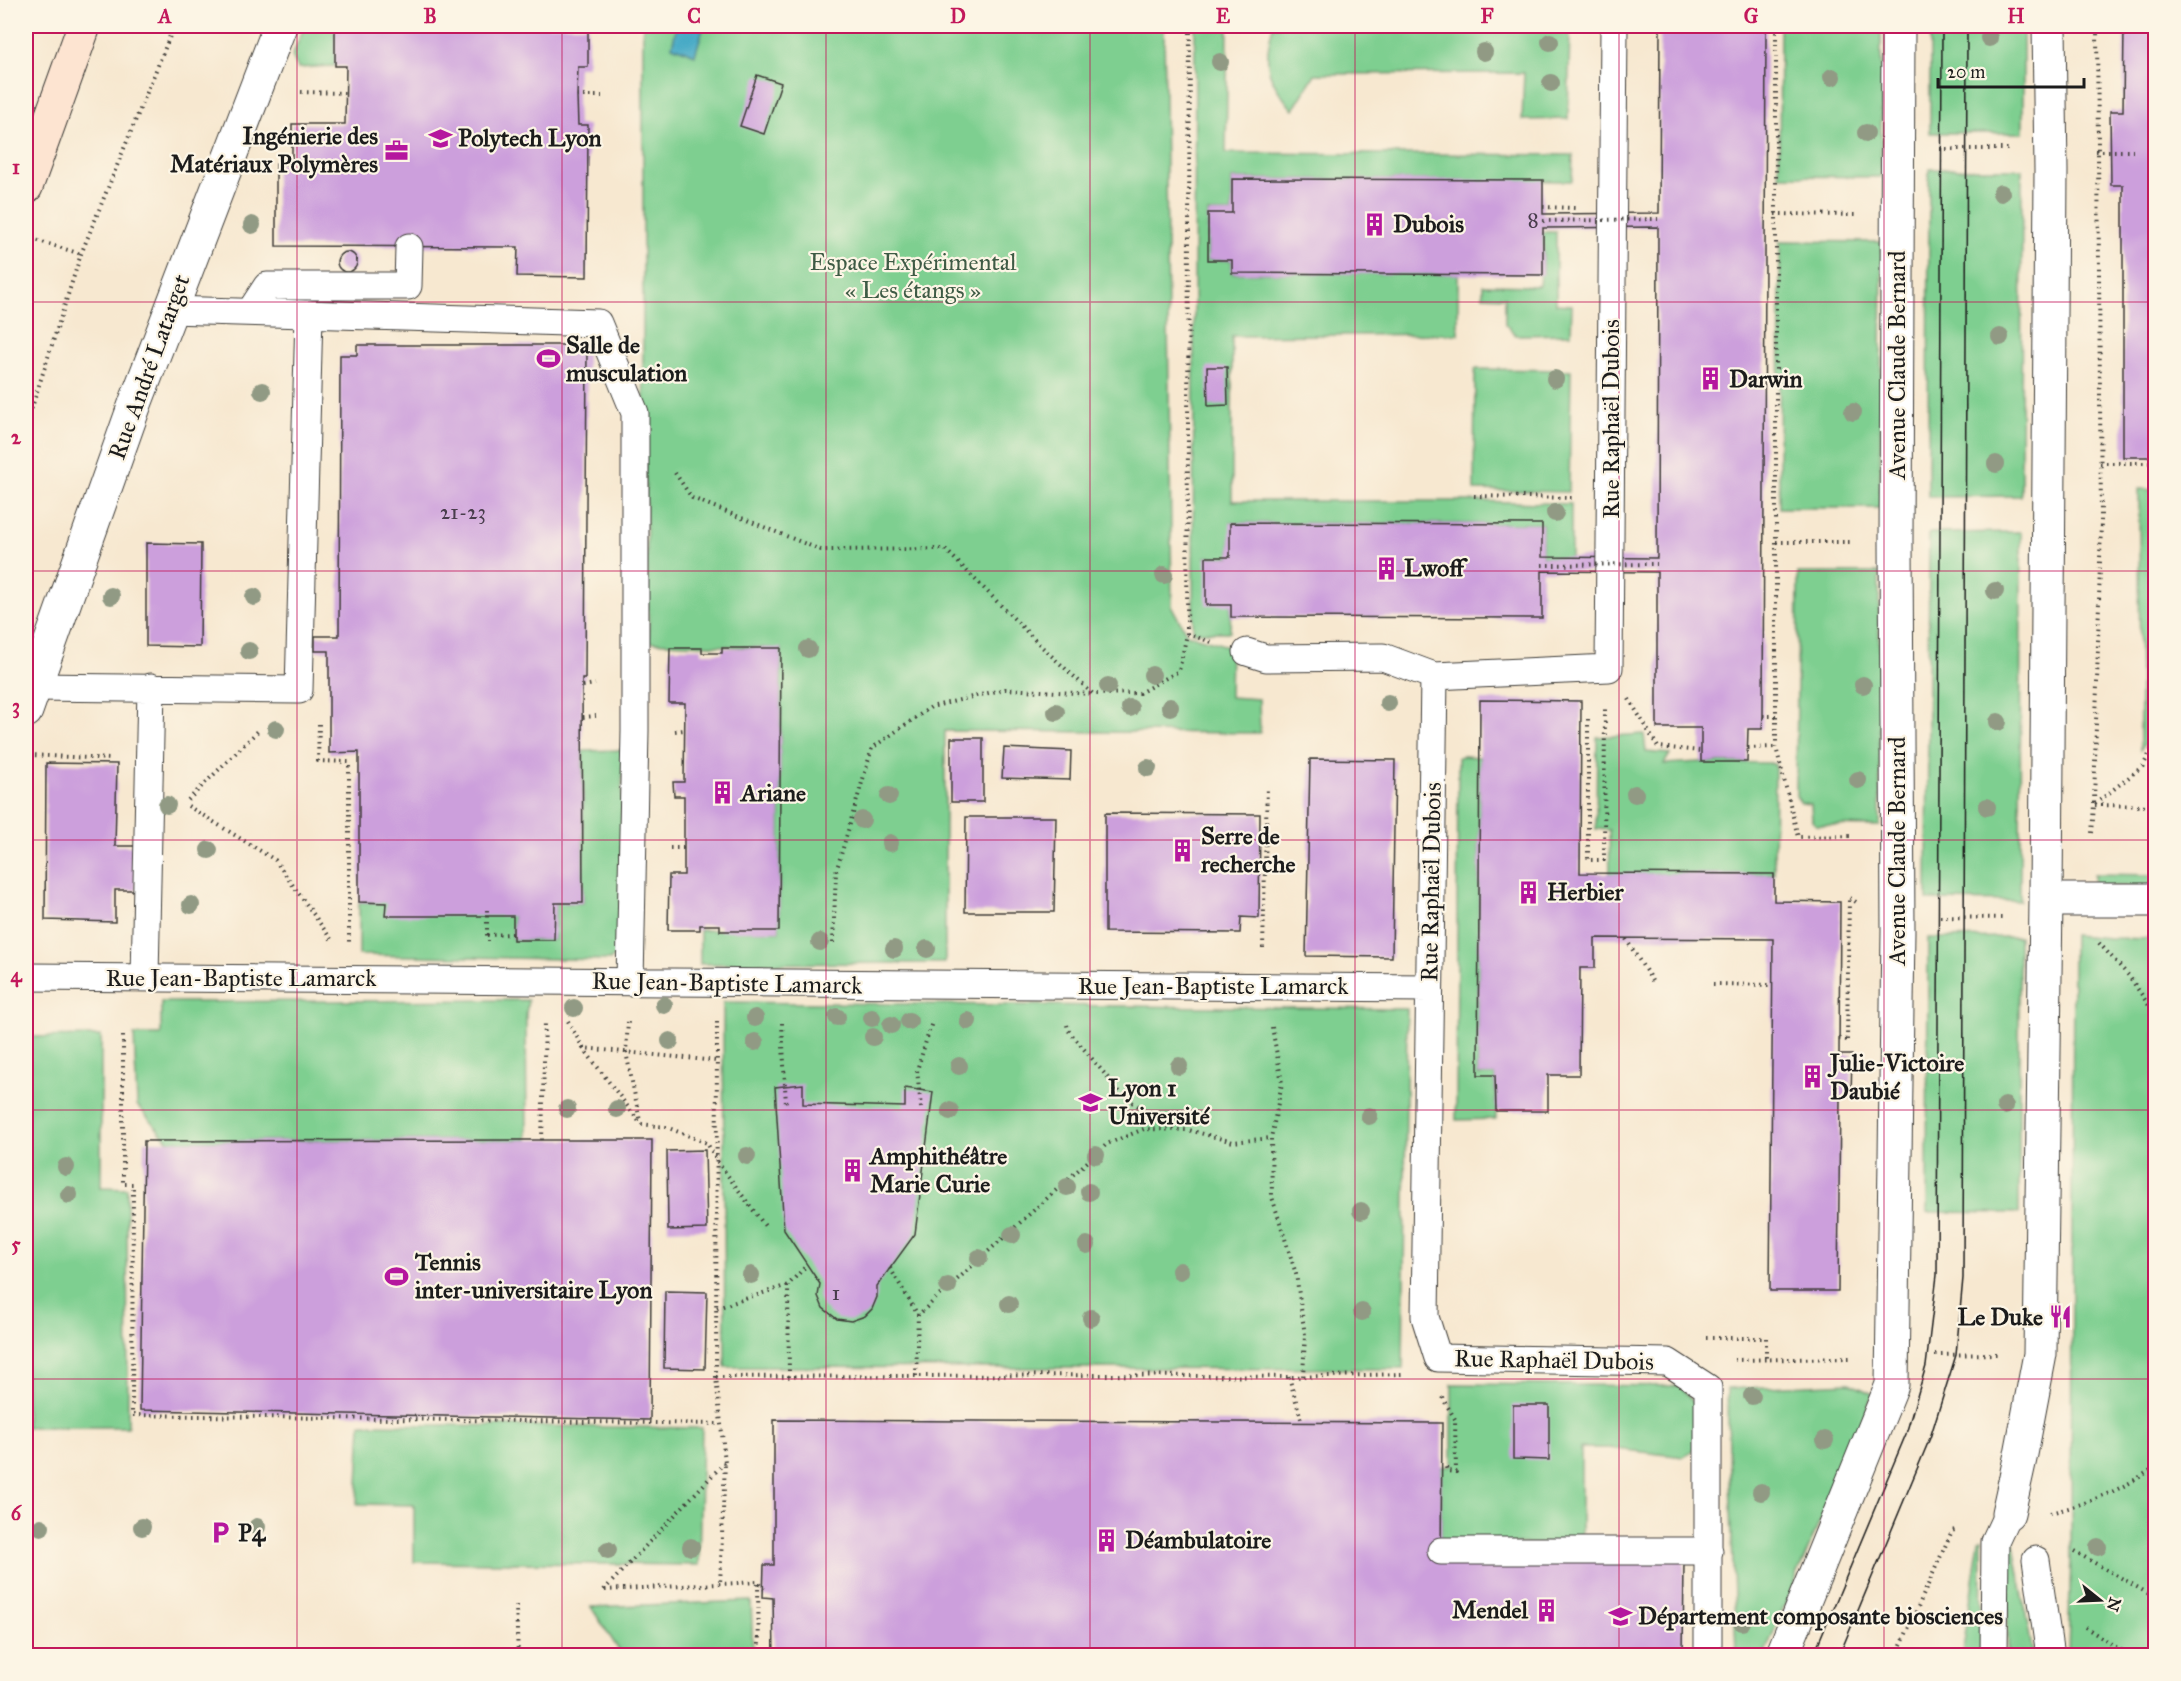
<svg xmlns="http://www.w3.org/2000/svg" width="2181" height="1681" font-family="'IM FELL Great Primer',serif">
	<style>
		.green { fill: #7ecf90; stroke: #4d7656; stroke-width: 1.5 }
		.water { fill: #47aac6; stroke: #326371; stroke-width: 1.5 }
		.building { fill: #cc9fdc }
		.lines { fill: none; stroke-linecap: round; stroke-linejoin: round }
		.lane-casing { stroke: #3d3b37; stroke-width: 29 }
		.street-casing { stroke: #3d3b37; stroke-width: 35 }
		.secondary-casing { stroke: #3d3b37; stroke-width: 35 }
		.path { stroke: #3d3b37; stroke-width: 4; stroke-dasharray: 1.5 4.5; stroke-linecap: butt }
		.lane { stroke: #fff; stroke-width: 27 }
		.street { stroke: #fff; stroke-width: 33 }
		.secondary { stroke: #fde4d1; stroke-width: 33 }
		.tram { stroke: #1c1c1c; stroke-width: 1.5 }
		.path-bridge { stroke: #3d3b37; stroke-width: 4; stroke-dasharray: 1.5 4.5; stroke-linecap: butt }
		.tree { fill: #919a84 }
		.grid { fill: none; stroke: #c2185b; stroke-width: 1.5; stroke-opacity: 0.55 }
		.labels { text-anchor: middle; stroke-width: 4.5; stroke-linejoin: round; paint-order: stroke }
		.number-label { font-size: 21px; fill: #483d4c }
		.poi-label { font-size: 24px; font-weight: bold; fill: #1c1c1c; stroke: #fcf5e5; text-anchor: start }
		.park-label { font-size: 24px; fill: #3e5b45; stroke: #fcf5e5 }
		.street-label { font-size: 24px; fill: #1c1c1c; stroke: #fcf5e5 }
		.neatline { fill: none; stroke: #c2185b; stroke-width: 2 }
		.grid-label { font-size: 20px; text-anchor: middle; font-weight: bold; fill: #c2185b }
	</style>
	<rect width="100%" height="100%" fill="#fcf5e5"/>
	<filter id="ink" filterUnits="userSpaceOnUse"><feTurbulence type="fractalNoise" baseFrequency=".0167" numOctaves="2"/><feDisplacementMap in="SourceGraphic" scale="12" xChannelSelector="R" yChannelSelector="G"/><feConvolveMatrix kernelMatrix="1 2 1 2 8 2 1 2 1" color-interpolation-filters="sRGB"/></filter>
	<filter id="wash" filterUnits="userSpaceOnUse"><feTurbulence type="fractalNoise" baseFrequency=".008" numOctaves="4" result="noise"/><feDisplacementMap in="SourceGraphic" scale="24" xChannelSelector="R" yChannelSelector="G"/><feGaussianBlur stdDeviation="1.35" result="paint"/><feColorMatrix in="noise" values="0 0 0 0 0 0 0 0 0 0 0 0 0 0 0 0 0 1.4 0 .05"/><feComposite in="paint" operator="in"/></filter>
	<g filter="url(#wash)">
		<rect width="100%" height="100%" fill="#f7e8d0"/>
		<!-- green -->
		<path class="green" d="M305,26H335V66L298,68L292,56Z
			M643,26H1164L1172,607L1187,634L1231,647L1230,697L1259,699L1260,733L945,731V963L700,964V930L779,931L781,649L649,642L643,365Z
			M1195,26H1228L1226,153L1573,155L1572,181L1232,179V213H1208V260H1232V273L1458,274V334L1232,336V501H1475L1571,504V558L1542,557V524L1231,523L1230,557H1206L1231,605L1230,632H1193Z
			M1273,26L1502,27L1503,26H1570L1568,119L1522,120L1524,73L1315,74L1293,110C1267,79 1262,65 1273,26Z
			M1780,26H1881V177L1779,176Z
			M1930,26H2023V133H1930Z
			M1929,169H2022L2021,496L1928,497Z
			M1543,232H1556V304L1572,305L1571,334L1516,335L1505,324V297L1483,296V285L1539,286L1540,275L1543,274Z
			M1780,241L1882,242L1880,508H1779Z
			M1475,369L1571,370L1569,492L1474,490Z
			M2139,489L2156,490L2155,731L2140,750Z
			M2021,532L2020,901L1927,900L1929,533Z
			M1798,573H1879L1880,826L1816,825L1812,820L1811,804L1801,803L1796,796Z
			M1644,734L1646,752L1670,754L1664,764L1701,762L1775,763L1774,874H1610L1609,830L1596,829L1597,737Z
			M623,750L619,951L610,960L359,955V902L513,903V940H554L555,903H583V751Z
			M1463,756L1480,757L1478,1075H1495L1496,1119L1456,1120L1458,757Z
			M2094,874L2155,875V886H2094Z
			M2073,935L2109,938L2155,939V1655H2068L2071,1556Z
			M2019,937V1213L1927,1212L1928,938Z
			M528,1000L526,1014L527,1140L168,1141L137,1105L134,1035H161V1002Z
			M723,1002L1407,1009L1403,1369L725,1367Z
			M101,1036V1187L127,1188L128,1427H26V1037Z
			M1849,1383L1873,1394L1764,1655H1736L1727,1389Z
			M1452,1384L1680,1386L1695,1404V1448L1684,1457L1609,1448H1581V1544L1441,1543V1467L1452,1466Z
			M361,1424L702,1428L699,1565L414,1562V1505L357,1504Z
			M1982,1539L1981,1655L1962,1656L1979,1540Z
			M2013,1539L2033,1655H2008L2007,1540Z
			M751,1601L753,1656L622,1655L591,1607Z"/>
		<!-- water -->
		<path class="water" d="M677,26H704L695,55L672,46Z"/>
		<g id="blocks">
			<!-- building -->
			<path class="building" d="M335,26H588V67H578L577,96L578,125H588L587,277L517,276L518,247L276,246V164H292V124H345L346,66H335Z
				M1660,26H1766L1763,716L1762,729H1748L1747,762H1701V728H1657V572L1542,571V618L1231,617V605H1206V557H1230V523L1542,524V557L1657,558L1658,227L1543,228V275L1232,273V260H1208V213H1232V179L1543,180V214L1659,213Z
				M2124,26H2156V457H2123V185H2111L2110,111H2123Z
				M757,75L781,83L764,134L740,126Z
				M337 262a10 10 0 1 1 20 0a10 10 0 1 1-20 0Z
				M357,345H587L585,679H582L583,903H555L554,940H513V916H385L386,903L359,902V752L329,753V651H315V636H339L340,355H357Z
				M1207,367H1227L1228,405L1208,406Z
				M146,543L201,544L200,647L146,646Z
				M670,648H702V653H722V648H781L779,931H720V925H700V930H668L669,875H684V796H674L673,782H684L685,703H669Z
				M1480,700L1581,701L1580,873L1774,874V901L1840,902L1839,1055H1852L1851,1096H1840L1838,1291H1770L1773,939L1595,938V968H1580L1579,1075H1548V1111H1496L1495,1075H1478Z
				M951,738H983V802H951Z
				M1004,748L1071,751L1070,780L1002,778Z
				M1310,759L1395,760L1392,957L1306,956Z
				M46,763L117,764L115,846H136V890H115V922L45,920Z
				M1105,813L1260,814L1259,918L1241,917L1240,933L1105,932Z
				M966,817H1056L1054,912H965Z
				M803,1084V1104L905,1107V1088L933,1092L915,1234L877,1286V1297L872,1309L865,1316L851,1321L837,1319L823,1308L818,1296L820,1284L784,1230L775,1087Z
				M527,1140H652L650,1420L140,1410L144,1141Z
				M705,1150L707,1229L668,1230L667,1151Z
				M665,1291L707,1292L705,1369L664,1368Z
				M1513,1405H1549V1460L1513,1459Z
				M774,1420L1442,1423L1441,1558L1684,1559L1683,1656H774L773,1598L763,1597L764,1565H774Z"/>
		</g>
	</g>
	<g filter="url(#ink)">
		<use href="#blocks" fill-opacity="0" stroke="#3d3b37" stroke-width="1.5"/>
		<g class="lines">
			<defs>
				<path id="lane" d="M1614,26L1609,668L1434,676L1425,1317L1438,1358L1668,1362L1708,1388V1656
					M170,310L598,323L635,413V731L630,982
					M250,312L267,286H408L409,247
					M1247,652L1266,658L1383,657L1434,676
					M34,687L299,690L309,314
					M26,977L1429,988
					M145,978L151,687
					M1441,1551H1709
					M2036,1560L2050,1656
					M1994,1656L1995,1541L2008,1513"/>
				<path id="street" d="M26,711L135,404L280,26
					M2046,900H2156
					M2008,1513L2021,1454L2040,1354L2046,900L2051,171L2049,26
					M1782,1656L1892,1385L1898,930L1896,542L1898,26"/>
				<path id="secondary" d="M26,187L84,26"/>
			</defs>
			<!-- lane casing -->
			<use href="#lane" class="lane-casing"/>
			<!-- street casing -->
			<use href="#street" class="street-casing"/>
			<!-- secondary casing -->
			<use href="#secondary" class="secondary-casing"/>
			<!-- path -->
			<path class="path" d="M1776,26V747L1798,837L1854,836
				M301,92L346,93
				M577,96H602
				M1940,149H2008
				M2096,151H2133
				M1543,207L1575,208
				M1775,214L1855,215
				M26,237L81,254
				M26,426L81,254L174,26
				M2100,463H2156
				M675,473L692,498L821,550L945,549L1042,647L1093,694L1139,693L1179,671L1187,634L1190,26
				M1474,496L1573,498
				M1776,542H1853
				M1187,634L1212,642
				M583,686L595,684
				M1629,699L1658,747L1701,751
				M1763,716H1776
				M583,717L596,716
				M1588,719V860H1604L1605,708
				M319,724L318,761L349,762V942
				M675,731L684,730
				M1748,748L1776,747
				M29,755L111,759
				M188,800L260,729
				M2095,804L2143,766L2156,741
				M2095,805L2156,806
				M188,806L275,860L331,939
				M2092,833L2094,805L2101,520L2097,26
				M670,848H684
				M487,910V941
				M1940,917L2005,918
				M487,935L513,934
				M1626,939L1654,984
				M833,943L836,872L872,748L931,707L1005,689L1093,694
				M2099,943L2129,976L2156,1016
				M1263,948L1267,786
				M1713,984L1773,985
				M568,1021L583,1048L717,1061
				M628,1022L626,1052L640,1121
				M717,1022L716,1377L725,1462L720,1585
				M782,1023L786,1106
				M1067,1025L1068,1030L1124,1097L1174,1129
				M1272,1027L1282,1083L1271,1138L1272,1197L1296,1274L1305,1335L1303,1377
				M123,1036V1184H133L132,1415L720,1424
				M1839,1039L1848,1040
				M1847,1040L1849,897L1856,902
				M583,1048L641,1124L666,1127L707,1143L717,1161L765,1226
				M921,1108L917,1070L932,1022
				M542,1140L545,1021
				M890,1268L918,1315
				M717,1308L788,1285
				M1706,1338H1766V1359
				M1935,1355L1997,1354
				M1734,1360L1850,1358
				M916,1376L918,1315L1107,1144L1144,1129L1189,1130L1233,1142L1271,1138
				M716,1377L1108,1375L1289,1377L1403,1374
				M789,1377L788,1285L807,1265
				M1289,1377L1302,1422
				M1442,1397L1455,1419L1456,1472L1447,1471L1446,1467
				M2050,1513C2087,1504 2125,1489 2156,1466
				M2074,1551L2156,1598
				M758,1583L759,1656
				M604,1590L725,1462
				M605,1590L758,1582L764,1589
				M516,1605L518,1656
				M2085,1627L2130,1656
				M1896,1656L1952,1531L1958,1529"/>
			<!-- lane -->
			<use href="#lane" class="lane"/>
			<!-- street -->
			<use href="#street" class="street"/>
			<!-- secondary -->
			<use href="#secondary" class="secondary"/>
			<!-- tram -->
			<path class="tram" d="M1813,1656L1906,1434L1926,1366L1937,1275L1942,26
				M1839,1656L1930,1438L1956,1355L1963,1278L1967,26"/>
			<!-- path-bridge -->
			<path class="path-bridge" d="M1543,221L1658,219
				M1542,565L1657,564"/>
		</g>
		<!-- trees -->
		<g class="tree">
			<circle cx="1989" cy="38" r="9"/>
			<circle cx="1550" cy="42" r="9"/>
			<circle cx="1484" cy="52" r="9"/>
			<circle cx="1220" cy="62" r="9"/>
			<circle cx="1832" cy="77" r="9"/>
			<circle cx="1551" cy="83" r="9"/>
			<circle cx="1866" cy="133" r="9"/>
			<circle cx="2001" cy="193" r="9"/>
			<circle cx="252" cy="225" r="9"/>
			<circle cx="2000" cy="337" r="9"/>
			<circle cx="1555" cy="379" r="9"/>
			<circle cx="262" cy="391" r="9"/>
			<circle cx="1853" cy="412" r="9"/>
			<circle cx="1996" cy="464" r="9"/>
			<circle cx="1555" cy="513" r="9"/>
			<circle cx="1164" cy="575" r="9"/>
			<circle cx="1995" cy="591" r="9"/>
			<circle cx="111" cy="596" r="9"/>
			<circle cx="254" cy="597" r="9"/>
			<circle cx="808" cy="649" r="9"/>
			<circle cx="249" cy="651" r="9"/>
			<circle cx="1152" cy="675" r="9"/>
			<circle cx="1863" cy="685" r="9"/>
			<circle cx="1108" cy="686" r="9"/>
			<circle cx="1388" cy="703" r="9"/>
			<circle cx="1170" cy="707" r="9"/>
			<circle cx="1130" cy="708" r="9"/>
			<circle cx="1056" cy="712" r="9"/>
			<circle cx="1998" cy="722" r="9"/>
			<circle cx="276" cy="729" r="9"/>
			<circle cx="1148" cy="768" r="9"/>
			<circle cx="1858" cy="780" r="9"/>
			<circle cx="1635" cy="794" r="9"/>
			<circle cx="889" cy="796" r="9"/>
			<circle cx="167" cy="805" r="9"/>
			<circle cx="1987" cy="807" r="9"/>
			<circle cx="862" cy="820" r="9"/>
			<circle cx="890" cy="843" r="9"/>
			<circle cx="209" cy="850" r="9"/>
			<circle cx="191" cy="905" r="9"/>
			<circle cx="820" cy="942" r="9"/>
			<circle cx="894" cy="949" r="9"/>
			<circle cx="927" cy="949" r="9"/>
			<circle cx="664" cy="1005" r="9"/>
			<circle cx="574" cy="1008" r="9"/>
			<circle cx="837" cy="1017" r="9"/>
			<circle cx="755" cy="1018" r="9"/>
			<circle cx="872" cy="1018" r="9"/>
			<circle cx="909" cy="1021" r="9"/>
			<circle cx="968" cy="1021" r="9"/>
			<circle cx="891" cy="1025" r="9"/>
			<circle cx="873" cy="1037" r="9"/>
			<circle cx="670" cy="1041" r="9"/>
			<circle cx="755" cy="1042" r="9"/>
			<circle cx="959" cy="1066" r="9"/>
			<circle cx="1179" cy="1066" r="9"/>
			<circle cx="2005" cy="1106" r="9"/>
			<circle cx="567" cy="1109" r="9"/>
			<circle cx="617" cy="1109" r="9"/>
			<circle cx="950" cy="1111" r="9"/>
			<circle cx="1369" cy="1116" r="9"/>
			<circle cx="1096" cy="1155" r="9"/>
			<circle cx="747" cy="1156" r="9"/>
			<circle cx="66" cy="1167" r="9"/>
			<circle cx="1067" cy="1187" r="9"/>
			<circle cx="1089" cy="1192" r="9"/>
			<circle cx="69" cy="1195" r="9"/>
			<circle cx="1361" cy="1211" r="9"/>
			<circle cx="1012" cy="1235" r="9"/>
			<circle cx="1087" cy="1245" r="9"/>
			<circle cx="979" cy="1258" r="9"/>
			<circle cx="1180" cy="1271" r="9"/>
			<circle cx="751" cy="1275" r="9"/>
			<circle cx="948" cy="1286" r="9"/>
			<circle cx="1009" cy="1304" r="9"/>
			<circle cx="1362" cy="1312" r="9"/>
			<circle cx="1091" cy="1318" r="9"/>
			<circle cx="1752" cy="1396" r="9"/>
			<circle cx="1825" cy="1440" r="9"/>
			<circle cx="1761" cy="1492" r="9"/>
			<circle cx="41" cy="1527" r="9"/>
			<circle cx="142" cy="1527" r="9"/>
			<circle cx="257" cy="1527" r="9"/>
			<circle cx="691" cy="1547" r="9"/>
			<circle cx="2098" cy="1547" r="9"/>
			<circle cx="608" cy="1550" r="9"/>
			<circle cx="1742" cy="1622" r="9"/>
		</g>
	</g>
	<!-- grid -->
	<path class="grid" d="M297,26V1656M562,26V1656M826,26V1656M1090,26V1656M1355,26V1656M1619,26V1656M1884,26V1656M26,302H2156M26,571H2156M26,840H2156M26,1110H2156M26,1379H2156"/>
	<!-- icons -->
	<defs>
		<symbol id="university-bare" viewBox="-9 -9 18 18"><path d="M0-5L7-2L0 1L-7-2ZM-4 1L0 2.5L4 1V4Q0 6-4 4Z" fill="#b5179e" stroke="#fcf5e5" stroke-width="2.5" paint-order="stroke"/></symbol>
		<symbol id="office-bare" viewBox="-9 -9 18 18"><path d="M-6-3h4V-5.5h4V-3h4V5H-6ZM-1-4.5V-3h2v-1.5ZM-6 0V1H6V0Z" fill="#b5179e" stroke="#fcf5e5" stroke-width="2.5" paint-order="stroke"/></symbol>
		<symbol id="building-bare" viewBox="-9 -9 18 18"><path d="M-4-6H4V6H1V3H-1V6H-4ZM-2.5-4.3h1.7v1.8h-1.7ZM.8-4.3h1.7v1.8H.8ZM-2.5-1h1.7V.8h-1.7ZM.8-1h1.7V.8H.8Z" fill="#b5179e" stroke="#fcf5e5" stroke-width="2.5" paint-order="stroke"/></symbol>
		<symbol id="stadium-bare" viewBox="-9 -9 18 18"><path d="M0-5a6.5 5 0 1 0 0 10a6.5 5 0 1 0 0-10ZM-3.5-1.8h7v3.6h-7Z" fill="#b5179e" stroke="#fcf5e5" stroke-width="2.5" paint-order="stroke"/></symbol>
		<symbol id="restaurant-bare" viewBox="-9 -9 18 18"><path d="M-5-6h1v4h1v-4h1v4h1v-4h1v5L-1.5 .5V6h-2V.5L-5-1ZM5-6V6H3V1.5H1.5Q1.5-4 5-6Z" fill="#b5179e" stroke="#fcf5e5" stroke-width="2.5" paint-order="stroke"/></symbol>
		<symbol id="parking-bare" viewBox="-9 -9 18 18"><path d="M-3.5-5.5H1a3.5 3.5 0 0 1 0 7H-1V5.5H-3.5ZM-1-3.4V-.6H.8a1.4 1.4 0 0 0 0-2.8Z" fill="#b5179e" stroke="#fcf5e5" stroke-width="2.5" paint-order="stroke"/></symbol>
	</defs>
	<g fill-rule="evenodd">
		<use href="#university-bare" x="424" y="122" width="33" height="33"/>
		<use href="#office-bare" x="380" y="134" width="33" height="33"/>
		<use href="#building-bare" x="1358" y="208" width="33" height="33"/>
		<use href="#stadium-bare" x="532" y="342" width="33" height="33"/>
		<use href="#building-bare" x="1694" y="362" width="33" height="33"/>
		<use href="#building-bare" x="1370" y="552" width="33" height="33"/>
		<use href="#building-bare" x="706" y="776" width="33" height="33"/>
		<use href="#building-bare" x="1166" y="834" width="33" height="33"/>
		<use href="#building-bare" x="1512" y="876" width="33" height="33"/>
		<use href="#building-bare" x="1796" y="1060" width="33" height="33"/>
		<use href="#university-bare" x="1074" y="1086" width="33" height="33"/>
		<use href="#building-bare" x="836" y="1154" width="33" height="33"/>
		<use href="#stadium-bare" x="380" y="1260" width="33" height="33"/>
		<use href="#restaurant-bare" x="2044" y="1300" width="33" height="33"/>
		<use href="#parking-bare" x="204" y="1516" width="33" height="33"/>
		<use href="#building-bare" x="1090" y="1524" width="33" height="33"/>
		<use href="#building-bare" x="1530" y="1594" width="33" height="33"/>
		<use href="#university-bare" x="1604" y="1600" width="33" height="33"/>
	</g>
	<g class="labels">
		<!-- number labels -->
		<g class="number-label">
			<text x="1533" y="227">8</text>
			<text x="463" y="519">21-23</text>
			<text x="836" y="1300">1</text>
		</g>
		<!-- poi labels -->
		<g class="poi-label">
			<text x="378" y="144" text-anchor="end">Ingénierie des<tspan x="378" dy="28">Matériaux Polymères</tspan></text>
			<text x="458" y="146">Polytech Lyon</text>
			<text x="1393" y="232">Dubois</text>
			<text x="566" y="353">Salle de<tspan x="566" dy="28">musculation</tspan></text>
			<text x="1729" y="387">Darwin</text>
			<text x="1404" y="576">Lwoff</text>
			<text x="741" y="801">Ariane</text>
			<text x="1201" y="844">Serre de<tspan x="1201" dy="28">recherche</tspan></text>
			<text x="1547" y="900">Herbier</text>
			<text x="1830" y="1071">Julie-Victoire<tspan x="1830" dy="28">Daubié</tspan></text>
			<text x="1108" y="1096">Lyon 1<tspan x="1108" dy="28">Université</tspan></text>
			<text x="870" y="1164">Amphithéâtre<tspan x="870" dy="28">Marie Curie</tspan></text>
			<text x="415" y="1270">Tennis<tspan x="415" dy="28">inter-universitaire Lyon</tspan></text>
			<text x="2043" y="1325" text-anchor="end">Le Duke</text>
			<text x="238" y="1541">P4</text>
			<text x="1125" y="1548">Déambulatoire</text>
			<text x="1528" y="1618" text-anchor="end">Mendel</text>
			<text x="1638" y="1624">Département composante biosciences</text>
		</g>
		<!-- park labels -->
		<g class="park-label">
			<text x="913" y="270">Espace Expérimental<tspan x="913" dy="28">« Les étangs »</tspan></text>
		</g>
		<!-- street labels -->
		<g class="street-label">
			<text transform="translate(1897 365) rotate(-90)" y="8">Avenue Claude Bernard</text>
			<text transform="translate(149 367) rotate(-70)" y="8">Rue André Latarget</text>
			<text transform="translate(1611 419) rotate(-90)" y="8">Rue Raphaël Dubois</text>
			<text transform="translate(1897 851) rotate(-90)" y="8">Avenue Claude Bernard</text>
			<text transform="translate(1431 882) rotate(-89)" y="8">Rue Raphaël Dubois</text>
			<text x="241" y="986">Rue Jean-Baptiste Lamarck</text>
			<text transform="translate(727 983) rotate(1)" y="8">Rue Jean-Baptiste Lamarck</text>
			<text x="1213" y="994">Rue Jean-Baptiste Lamarck</text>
			<text transform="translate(1554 1360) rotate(1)" y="8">Rue Raphaël Dubois</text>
		</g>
	</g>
	<!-- margin -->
	<rect width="2181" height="1681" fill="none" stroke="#fcf5e5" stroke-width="66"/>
	<!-- north arrow -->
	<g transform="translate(2100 1600) rotate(108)" stroke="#fcf5e5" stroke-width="4.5" paint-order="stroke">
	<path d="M0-4.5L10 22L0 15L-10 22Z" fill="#1c1c1c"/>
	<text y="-9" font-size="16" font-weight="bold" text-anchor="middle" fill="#1c1c1c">N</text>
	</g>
	<!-- scale -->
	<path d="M1938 78v9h146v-9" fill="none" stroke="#1c1c1c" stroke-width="3"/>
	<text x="1947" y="78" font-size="18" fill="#1c1c1c" stroke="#fcf5e5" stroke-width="4.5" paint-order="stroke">20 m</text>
	<rect x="33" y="33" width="2115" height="1615" class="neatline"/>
	<g class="grid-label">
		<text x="165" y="23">A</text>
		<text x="430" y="23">B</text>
		<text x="694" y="23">C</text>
		<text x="958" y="23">D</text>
		<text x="1223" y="23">E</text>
		<text x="1487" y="23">F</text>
		<text x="1751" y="23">G</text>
		<text x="2016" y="23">H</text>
		<text x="16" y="174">1</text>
		<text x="16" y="444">2</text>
		<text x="16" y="713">3</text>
		<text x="16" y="982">4</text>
		<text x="16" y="1251">5</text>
		<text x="16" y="1520">6</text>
	</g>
</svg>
